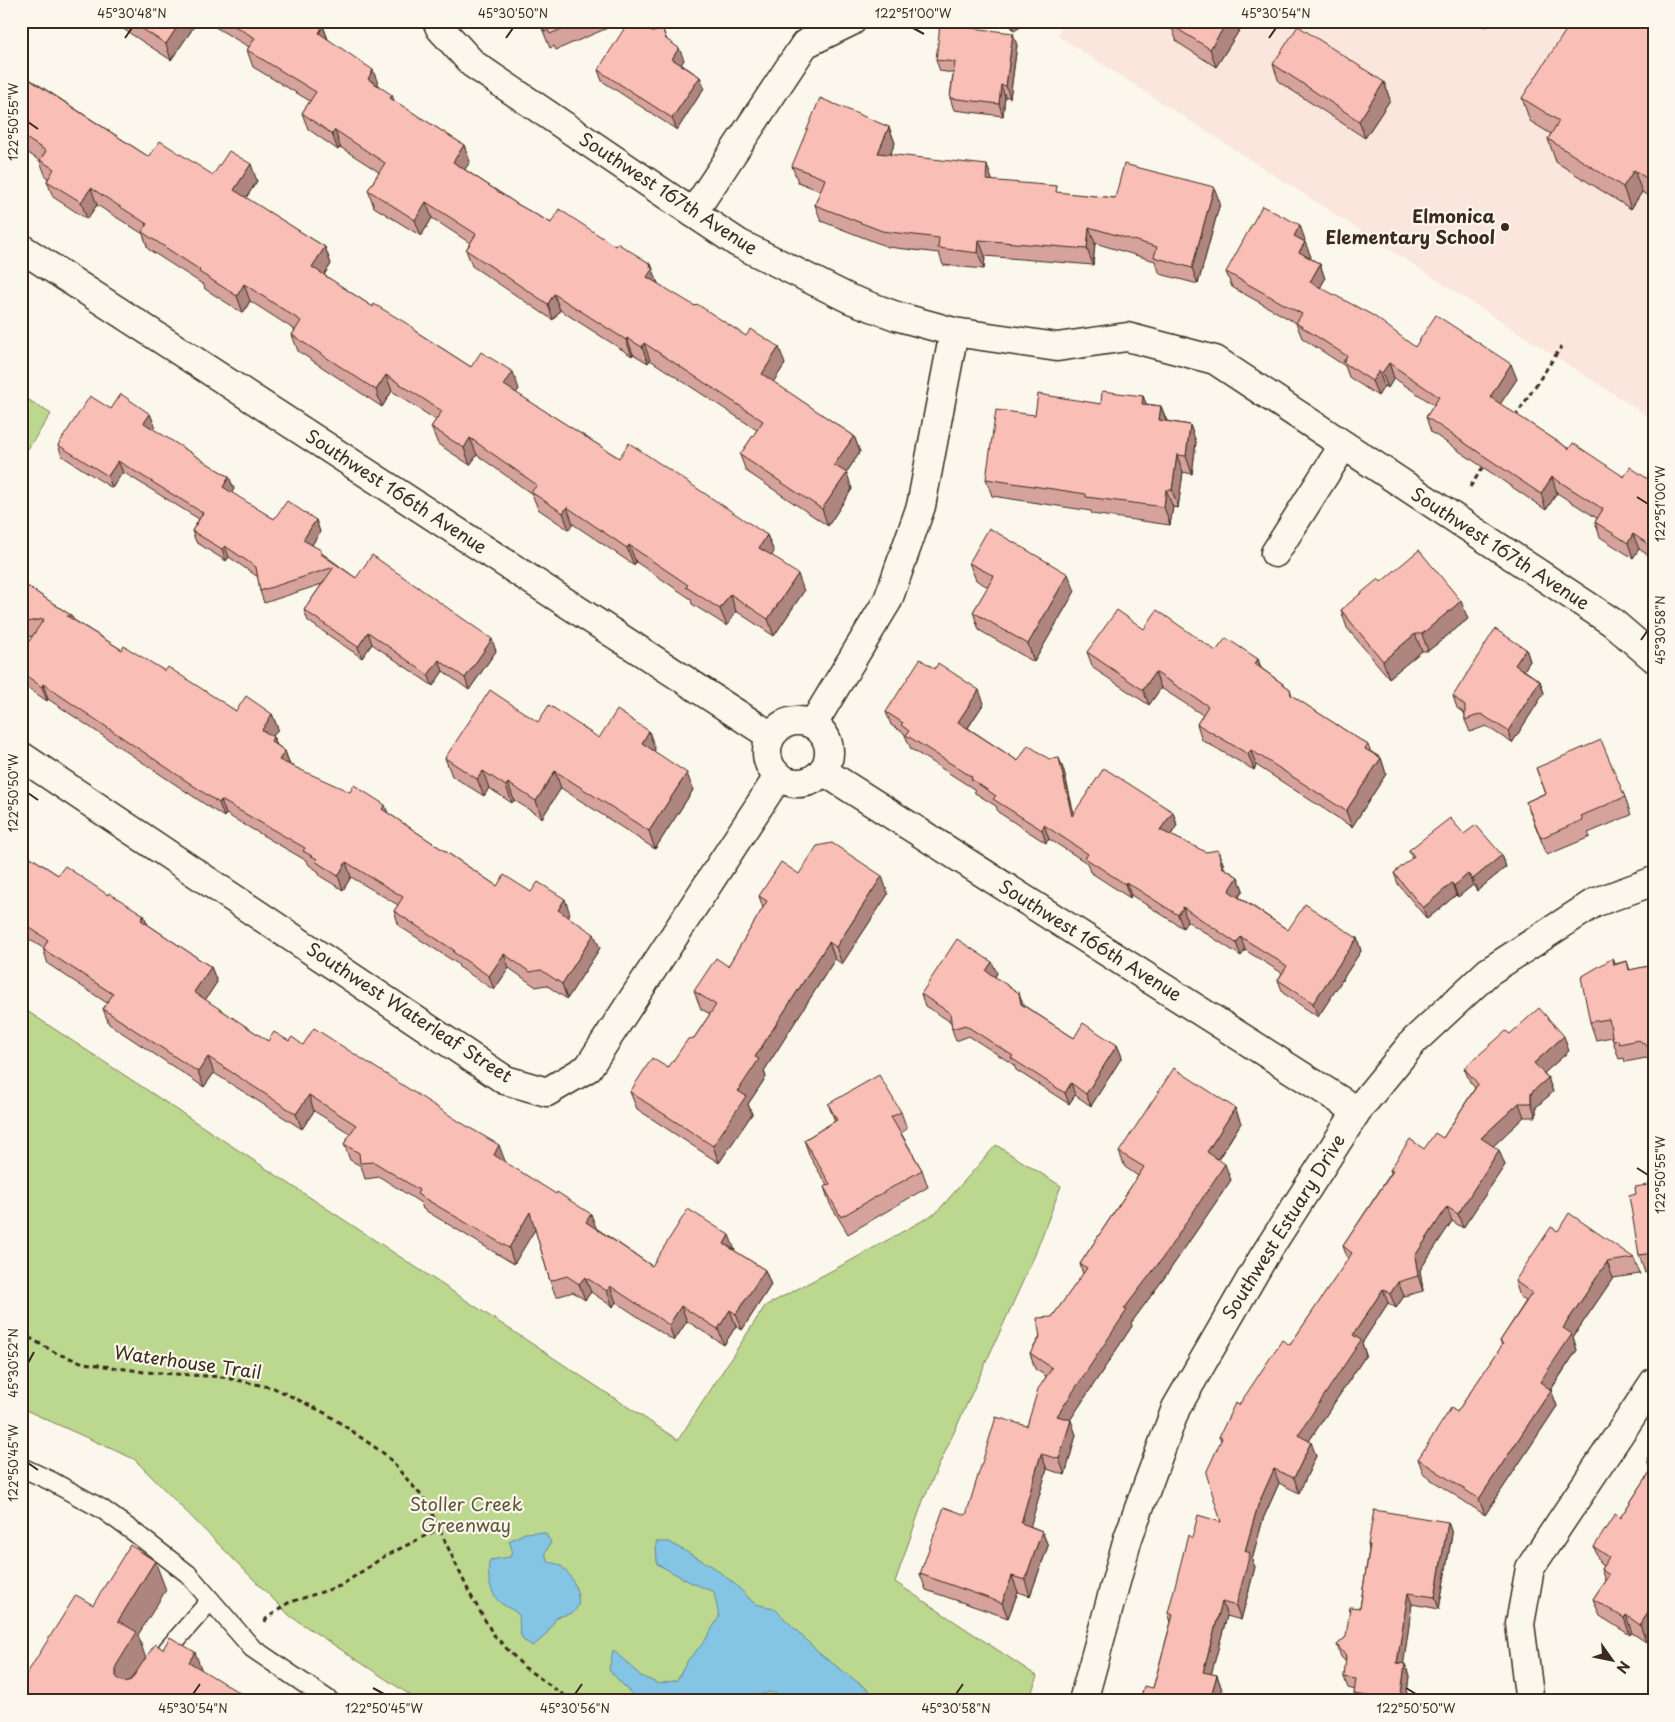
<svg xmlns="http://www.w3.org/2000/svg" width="1675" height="1722" font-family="'Playpen Sans',sans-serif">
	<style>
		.built { fill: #fae6dc }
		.green { fill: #bcd78e; stroke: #7c8056 }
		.water { fill: #84c5e5; stroke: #678795 }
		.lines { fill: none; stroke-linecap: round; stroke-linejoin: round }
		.service-casing { stroke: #3b2a1e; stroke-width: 21 }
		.minor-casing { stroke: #3b2a1e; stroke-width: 31 }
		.path { stroke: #3b2a1e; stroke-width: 3; stroke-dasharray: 5 4; stroke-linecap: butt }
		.service { stroke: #fbf7ec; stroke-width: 18 }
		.minor { stroke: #fbf7ec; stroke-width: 28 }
		.wall { fill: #d6a39c; stroke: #3b2a1e }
		.shaded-wall { fill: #ae857f; stroke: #3b2a1e }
		.building { fill: #f9beb5; stroke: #3b2a1e }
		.ticks { fill: none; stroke: #3b2a1e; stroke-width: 2 }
		.poi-dot { fill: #3b2a1e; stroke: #fbf7ec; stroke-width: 2 }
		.labels { text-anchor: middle; stroke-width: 4.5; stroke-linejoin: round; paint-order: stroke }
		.street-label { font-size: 18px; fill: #3b2a1e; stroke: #fbf7ec }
		.poi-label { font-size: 18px; font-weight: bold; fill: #3b2a1e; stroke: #fbf7ec; text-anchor: end }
		.park-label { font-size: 18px; fill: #5b553a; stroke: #fbf7ec }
		.neatline { fill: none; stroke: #3b2a1e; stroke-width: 2 }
		.ticks-label { font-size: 12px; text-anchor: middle; fill: #3b2a1e }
	</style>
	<rect width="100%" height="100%" fill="#fbf7ec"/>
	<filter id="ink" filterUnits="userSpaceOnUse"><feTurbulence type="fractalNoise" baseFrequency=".02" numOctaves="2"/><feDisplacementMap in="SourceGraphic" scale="10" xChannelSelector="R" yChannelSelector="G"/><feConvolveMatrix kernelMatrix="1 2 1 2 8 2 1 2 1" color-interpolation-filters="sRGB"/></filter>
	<g filter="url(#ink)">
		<!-- built -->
		<path class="built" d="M1066,21H1654V420L1057,35Z"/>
		<!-- green -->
		<path class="green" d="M21,395L51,414L21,459Z
			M21,1007L678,1440L765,1306L850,1261L936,1213L996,1145L1061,1186L1034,1257L924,1498L895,1582L1037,1676L1029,1701H419L290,1616L134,1459L21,1408Z"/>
		<!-- water -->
		<path class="water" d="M535,1532L545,1533L551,1542L545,1553L548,1562C551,1563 556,1563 559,1565C570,1570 581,1594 578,1606C577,1608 575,1610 573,1613L557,1617L545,1636L533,1646L523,1640L520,1632L519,1615C514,1610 508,1608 502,1604C490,1596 486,1573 490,1560L510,1557L512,1550L509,1541L525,1533Z
			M656,1542H669L712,1566L737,1586L755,1604L774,1608L820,1654L871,1692L874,1701H800L770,1692L732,1701H638L609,1670L613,1650L641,1676L659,1684L677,1680L688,1660L704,1642L719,1617L714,1592L690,1582L657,1564Z"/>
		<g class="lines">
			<defs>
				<path id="service" d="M21,1467L51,1481L102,1509L134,1532L188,1574L252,1648L330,1701
					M162,1658L168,1649L210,1601"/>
				<path id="minor" d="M437,21L440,28L473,64L693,213L738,243L850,299L896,316L954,332L1057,347L1127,337L1215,360L1612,622L1654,658
					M693,213L805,44L852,21
					M21,248L771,736
					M1275,553L1343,446
					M767 752a31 31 0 1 1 62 0a31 31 0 1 1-62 0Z
					M813,724L888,600L921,506L954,332
					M21,756L505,1080L547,1092L588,1068L778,777
					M823,771L1357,1111
					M1529,1695L1520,1624L1530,1568L1654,1382
					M1083,1701L1128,1538L1176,1408L1264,1256L1357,1111L1414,1041L1488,972L1594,903L1654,881"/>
			</defs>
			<!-- service casing -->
			<use href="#service" class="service-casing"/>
			<!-- minor casing -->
			<use href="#minor" class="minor-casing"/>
			<!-- path -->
			<path class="path" d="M1515,417L1561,347
				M1470,487L1485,464
				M21,1333L58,1354L84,1363L145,1372L222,1377L274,1388L327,1414L386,1455L426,1501L470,1594L493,1634L524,1667L572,1701
				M265,1622L266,1619L288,1603L340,1586L385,1556L439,1529"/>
			<!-- service -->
			<use href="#service" class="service"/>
			<!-- minor -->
			<use href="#minor" class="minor"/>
		</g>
		<!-- wall -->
		<path class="wall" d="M111,21H198L171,60Z
			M205,21H315L323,26L328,39L379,86L394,101L464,145L470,162L464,169L517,204L551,223L615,246L651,264L658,284L785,364L773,382L854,436L860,452L846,473L852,489L828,526L746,471L740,455L757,430L650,360L648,363L633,354L632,356L560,310L553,320L472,266L466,250L470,243L432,218L421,236L374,207L368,190L379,172L340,147L338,150L308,129L302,113L310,101L253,67L247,50L249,47Z
			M539,21H624L556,50L554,46L550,48Z
			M1008,21H1030L1014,31Z
			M1245,21L1216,67L1177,42L1171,25Z
			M1478,21H1490L1487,27Z
			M1654,21V200L1642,192L1631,209L1556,162L1548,139L1551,134L1530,121L1522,98L1622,23Z
			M663,30L667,40L684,60L681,64L700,77L704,88L677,130L602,81L598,70L652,32Z
			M1017,45L1010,98L1005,96L1003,116L954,110L950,98L953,73L940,71L936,60Z
			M1273,64L1384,82L1390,100L1365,138L1279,82Z
			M21,65L25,76L149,157L213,175L257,181L246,198L325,247L331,264L324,275L373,307L415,331L471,367L519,389L516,393L619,458L767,535L774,552L771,555L784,565L804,591L774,636L736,611L727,626L692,604L691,599L636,562L634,565L573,524L569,530L538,509L532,494L477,455L470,465L438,444L431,427L436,420L392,391L382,407L298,351L292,335L295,330L250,301L243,313L205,289L204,285L148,249L143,234L97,205L87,219L53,197L47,181L48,178L46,177L40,161L21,148Z
			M889,127L895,143L890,154L993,181L1059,193L1115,198L1220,203L1198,284L1160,274L1155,261L1095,243L1093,265L985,256L984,269L943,265L939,253L888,247L821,221L815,205L820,191L798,182L792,166Z
			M1305,240L1304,242L1311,257L1310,258L1320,264L1325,279L1320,288L1415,347L1517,379L1500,404L1569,449L1624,477L1654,483V559L1639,549L1633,558L1600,537L1595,522L1597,518L1557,493L1546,510L1431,432L1426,417L1434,405L1394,378L1388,388L1384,386L1378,396L1349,377L1345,366L1302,338L1296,323L1232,287L1226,272Z
			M1143,396L1146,404L1161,406L1167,421L1190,425L1196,442L1192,474L1183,472L1178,508L1173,507L1170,525L1092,514L1091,511L992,496L986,479L1101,404Z
			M111,409L150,414L155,426L152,429L229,477L234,489L231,493L274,519L316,520L320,532L312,545L323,554L356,578L496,651L469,690L443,671L433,686L372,644L362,658L308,621L304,610L322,584L264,603L260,591L258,577L229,557L226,561L196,542L192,531L199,519L123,472L112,488L62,456L58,445Z
			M969,563L1075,591L1034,662L979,630L973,612L988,587L976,580Z
			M21,582L72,616L74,620L122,650L165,671L236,711L272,714L278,729L273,736L277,745L285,751L290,765L388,813L497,886L531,892L570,914L568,916L600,948L567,999L546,985L536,987L509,968L494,990L459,967L458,964L399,926L394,911L398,905L351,877L343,890L320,876L318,871L309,865L307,861L226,814L224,817L48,699L47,701L21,683V653L33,636L21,638Z
			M1381,582L1468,619L1428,651H1422L1389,678L1347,628L1341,610Z
			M1144,629L1216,651L1258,659L1261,668L1290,689L1292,696L1368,745L1370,751L1381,758L1386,774L1352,827L1256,765L1254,770L1202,740L1197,724L1203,715L1161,688L1149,705L1093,668L1087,652Z
			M1526,649L1530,661L1524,670L1540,681L1544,693L1512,743L1486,726L1470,732L1465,720V714L1457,708L1453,696Z
			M935,669L984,703L968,728L1018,761L1064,771L1074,814L1173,812L1177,825L1171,835L1223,863L1224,868L1238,877L1243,890L1239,897L1288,930L1357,938L1361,951L1318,1017L1283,993L1278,980L1282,973L1245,950L1241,956L1187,921L1183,928L1131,895L1130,898L1090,872L1087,863L1049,839L1046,843L998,812L996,806L975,793L974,789L911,749L904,733L891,725L886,712Z
			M538,722L599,738L655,749L654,751L693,790L655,849L561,788L542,818L514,800L512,803L489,788L484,796L452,776L445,758Z
			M1536,768L1625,797L1631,815L1588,833L1590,837L1547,855L1526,802L1545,793Z
			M1409,850L1502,855L1506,867L1477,891L1473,885L1458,897L1456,895L1427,919L1398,884L1394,873L1412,859Z
			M21,851L58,875L108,895L144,915L147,924L211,967L217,982L205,1000L268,1041H289L303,1045L505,1161L504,1162L596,1228L652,1266L735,1251L765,1270L771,1285L742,1330L736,1326L724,1345L687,1321L674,1341L616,1302L613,1307L591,1292L585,1300L573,1292L556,1297L550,1281L535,1229L514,1264L423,1209L421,1203L380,1177L365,1179L361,1166L350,1160L344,1144L351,1134L314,1111L302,1129L214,1073L204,1087L109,1024L103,1009L107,1003L48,964L43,948L21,934Z
			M799,874L888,894L842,964L835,959L764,1071L766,1077L748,1104L752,1114L719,1163L637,1109L630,1092L668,1068L694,1038L710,1014L701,1009L694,991L728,966L763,908L759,896Z
			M1613,958L1615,964L1627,961L1630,970L1654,965V1064L1646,1058L1625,1062L1624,1058L1619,1059L1613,1041L1612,1037L1596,1040L1590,1022Z
			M997,973L995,977L1023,1005L1074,1038L1117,1045L1122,1057L1091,1106L1075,1095L1069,1104L1016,1070L1014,1065L969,1036L956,1041L952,1029L951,1022L925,1006L921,994Z
			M1510,1034L1569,1051L1544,1073L1548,1078L1553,1092L1536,1107V1117H1524L1493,1146L1505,1165L1463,1228L1452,1221L1420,1270L1423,1291L1404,1296L1396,1308L1388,1303L1362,1343L1366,1355L1309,1441L1316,1456L1299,1493L1279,1483L1263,1519L1252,1560L1255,1567L1241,1620L1227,1616L1211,1674L1217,1675L1222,1690L1221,1695L1153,1688L1171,1622L1168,1613L1192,1538L1221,1522V1441L1219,1437L1239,1405L1290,1345L1348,1260L1343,1246L1391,1173L1390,1170L1443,1138L1475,1088L1470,1082L1464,1068Z
			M828,1104L901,1112L907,1129L901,1133L922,1170L928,1187L848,1234L830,1204L824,1187L827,1185L810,1157L804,1140L835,1121Z
			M1235,1108L1241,1123L1218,1160L1231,1180L1167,1274L1131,1323L1132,1326L1070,1420L1076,1435L1065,1475L1047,1469L1030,1526L1042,1531L1048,1546L1030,1596L1018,1592L1008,1618L926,1590L920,1574L966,1515L1027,1426L1046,1376L1035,1369L1030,1353L1052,1317L1083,1274L1080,1264L1138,1176L1125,1167L1119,1152Z
			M1654,1184V1271L1645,1273L1639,1255L1636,1194Z
			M1558,1231L1634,1258L1640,1274L1613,1278L1573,1337L1577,1350L1551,1390L1557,1406L1485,1515L1424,1475L1418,1459L1457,1412L1502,1346L1500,1341L1526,1301L1520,1297L1515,1281Z
			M1654,1457V1631L1646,1642L1632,1633L1630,1635L1600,1616L1593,1599L1605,1581L1601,1569L1603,1566L1600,1564L1594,1547L1620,1518L1650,1472Z
			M1448,1522L1452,1534L1439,1609L1412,1604L1403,1664H1405L1409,1676L1406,1701H1357L1354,1694L1355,1690L1348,1688L1344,1677L1346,1662L1341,1657L1337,1645L1346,1637L1360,1608L1369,1550L1368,1545Z"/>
		<!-- shaded-wall -->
		<path class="shaded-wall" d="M181,21H198L171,60L166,44Z
			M1011,21H1030L1014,31Z
			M1228,21H1245L1216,67L1210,49Z
			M1485,21H1490L1487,27Z
			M323,26L329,43L319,33Z
			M1013,33L1017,45L1010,98L1006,86Z
			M679,48L684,60L677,71L672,59Z
			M21,65L27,81L21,84Z
			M373,70L379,86L368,79Z
			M700,77L704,88L677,130L672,118Z
			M1384,82L1390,100L1365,138L1359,121Z
			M1001,85L1005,96L1003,116L999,104Z
			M392,95L398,111L390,98Z
			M889,127L895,143L884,169L878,153Z
			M335,130L340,147L338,150L332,134Z
			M464,145L470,162L459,178L453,162Z
			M251,164L257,181L240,207L234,190Z
			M987,165L993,182L986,180Z
			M1634,170L1642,192L1631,209L1623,187Z
			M1214,187L1220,203L1198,284L1192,268Z
			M91,188L97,205L87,219L81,202Z
			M426,202L432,218L421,236L415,220Z
			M1300,225L1305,240L1300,251L1294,236Z
			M1089,227L1095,243L1093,265L1087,249Z
			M979,240L985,256L984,269L978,253Z
			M1305,242L1311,257L1305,268L1299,252Z
			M325,247L331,264L318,284L312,267Z
			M651,264L657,281L659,285L647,277L650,267Z
			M1320,264L1325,279L1315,297L1310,282Z
			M244,284L250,301L243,313L237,296Z
			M554,294L560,310L553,320L548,304Z
			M627,338L633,354L632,356L626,340Z
			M644,343L650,360L648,363L642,347Z
			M779,347L785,364L768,390L762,374Z
			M1389,363L1394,378L1388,388L1382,373Z
			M1511,364L1517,379L1495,412L1490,397Z
			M1379,371L1384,386L1378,396L1372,381Z
			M513,372L519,389L510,402L504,385Z
			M386,375L392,391L382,407L376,390Z
			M1143,396L1150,413L1142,404Z
			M1161,406L1167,423L1159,420Z
			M150,414L155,426L148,435L144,423Z
			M1190,425L1196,442L1192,474L1186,456Z
			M854,436L860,452L840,482L834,465Z
			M470,438L477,455L470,465L464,448Z
			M1177,455L1183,472L1178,508L1172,490Z
			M118,461L123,472L112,488L108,476Z
			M847,473L852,489L828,526L822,509Z
			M229,477L234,489L228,499L223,487Z
			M1552,477L1557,493L1546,510L1541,494Z
			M1166,490L1173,507L1170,525L1164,507Z
			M567,507L573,524L569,530L563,513Z
			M316,520L320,532L308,551L303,540Z
			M1633,534L1639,549L1633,558L1628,543Z
			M767,535L774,552L765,565L759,548Z
			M629,545L636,562L634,565L627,548Z
			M225,546L229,557L226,561L222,549Z
			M798,574L804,591L774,636L768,619Z
			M1068,574L1075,591L1034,662L1028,644Z
			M730,594L736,611L727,626L720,609Z
			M1461,601L1468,619L1428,651L1422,634Z
			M368,632L372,644L362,658L358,647Z
			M1415,634L1422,651L1389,678L1383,661Z
			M492,639L496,651L469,690L465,678Z
			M1526,649L1530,661L1520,677L1515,665Z
			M1258,659L1263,675L1255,664Z
			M439,660L443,671L433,686L428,675Z
			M1155,672L1161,688L1149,705L1143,690Z
			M1540,681L1544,693L1512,743L1508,731Z
			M43,684L48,699L47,701L42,687Z
			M979,690L984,703L963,735L958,722Z
			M272,714L278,729L268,744L262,730Z
			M649,731L655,749L648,760L642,743Z
			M273,737L279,751L271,741Z
			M1251,750L1256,765L1254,770L1248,754Z
			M285,751L290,766L279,760Z
			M1059,758L1064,771L1077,830L1072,816Z
			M1381,758L1386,774L1352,827L1346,811Z
			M483,771L489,788L484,796L477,779Z
			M555,771L561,788L542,818L536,801Z
			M687,773L693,790L655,849L649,831Z
			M508,783L514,800L512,803L506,786Z
			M221,800L226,814L224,817L219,803Z
			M385,805L390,819L382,809Z
			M1173,812L1177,825L1165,844L1160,830Z
			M1044,825L1049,839L1046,843L1042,830Z
			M1218,850L1223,863L1227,880L1222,867Z
			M1502,855L1506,867L1477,891L1473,879Z
			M346,862L351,877L343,890L338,876Z
			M1468,874L1473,885L1458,897L1454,886Z
			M882,876L888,894L842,964L836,947Z
			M1238,877L1243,890L1234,904L1229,891Z
			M1126,882L1131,895L1130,898L1125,884Z
			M1452,883L1456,895L1427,919L1423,908Z
			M565,899L570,914L563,924L558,910Z
			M1183,907L1187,921L1183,928L1178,915Z
			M144,915L150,931L141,920Z
			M594,934L600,948L567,999L562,984Z
			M1241,937L1245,950L1241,956L1236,943Z
			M1357,938L1361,951L1318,1017L1313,1003Z
			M829,942L835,959L764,1071L766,1077L748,1104L752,1114L719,1163L713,1146L755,1057Z
			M504,954L509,968L494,990L489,976Z
			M992,962L997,973L990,983L986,971Z
			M211,967L217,982L200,1008L194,992Z
			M1019,993L1023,1004L1025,1015L1021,1004Z
			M1564,1036L1569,1051L1540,1077L1534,1063Z
			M1654,1039V1062L1648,1047Z
			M1117,1045L1122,1057L1091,1106L1086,1094Z
			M208,1057L214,1073L204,1087L198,1072Z
			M1548,1078L1553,1092L1536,1107V1117L1531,1103V1093Z
			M1071,1083L1075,1095L1069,1104L1065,1093Z
			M309,1095L314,1111L302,1129L296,1114Z
			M1519,1103L1524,1117L1486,1153L1481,1138Z
			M1235,1108L1241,1123L1212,1168L1207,1152Z
			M499,1145L505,1161L499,1171L494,1155Z
			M1499,1150L1505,1165L1463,1228L1458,1214Z
			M1225,1164L1231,1180L1167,1274L1131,1323L1132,1326L1063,1431L1057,1416L1124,1309Z
			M1447,1207L1452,1221L1420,1270L1423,1291L1418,1276L1415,1256Z
			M530,1212L536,1228L514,1264L509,1248Z
			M591,1214L597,1230L586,1222Z
			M729,1235L735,1250L724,1244Z
			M1607,1262L1613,1278L1573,1337L1577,1350L1545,1398L1540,1382L1563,1328Z
			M765,1270L771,1285L742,1330L736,1314Z
			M585,1277L591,1292L585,1300L579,1284Z
			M1398,1282L1404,1296L1396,1308L1390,1294Z
			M610,1286L616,1302L613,1307L607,1291Z
			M1383,1289L1388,1303L1362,1343L1366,1355L1303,1450L1298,1435L1353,1335Z
			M681,1306L687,1321L674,1341L669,1325Z
			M730,1310L736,1326L724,1345L718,1329Z
			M1551,1390L1557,1406L1485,1515L1479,1499Z
			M1071,1420L1076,1435L1065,1475L1059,1459Z
			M1311,1442L1316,1456L1299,1493L1294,1478Z
			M1041,1454L1047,1469L1027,1538L1021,1523Z
			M1274,1469L1279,1483L1263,1519L1252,1560L1255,1567L1241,1620L1236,1606L1245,1551L1258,1505Z
			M1448,1522L1452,1534L1439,1609L1435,1597Z
			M1042,1531L1048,1546L1030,1596L1025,1580Z
			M155,1561L166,1590L138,1635L147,1662L127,1696L116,1676L118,1621Z
			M21,1569L26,1583L23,1588L24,1592L21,1597Z
			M1012,1576L1018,1592L1008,1618L1002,1603Z
			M1408,1593L1412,1604L1402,1675L1397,1663Z
			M1222,1602L1227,1616L1208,1686L1203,1672Z
			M1654,1604V1631L1646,1642L1640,1625Z
			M1626,1615L1632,1633L1630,1635L1624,1618Z
			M195,1652L206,1682L189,1662Z
			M1405,1664L1409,1676L1406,1701H1400Z
			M1217,1675L1222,1690L1219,1701L1212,1692Z"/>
		<!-- building -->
		<path class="building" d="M130,21H181L166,44Z
			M226,21H315L323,26L319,33L373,70L368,79L392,95L390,98L464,145L453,162L517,204L551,223L559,209L615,246L617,243L651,264L650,267L653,268L647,277L695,306L697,304L746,336L751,329L779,347L762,374L854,436L834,465L847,473L822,509L740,455L763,421L644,343L642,347L627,338L626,340L554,294L548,304L466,250L476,234L426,202L415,220L368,190L385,163L335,130L332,134L302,113L316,92L247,50L255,38Z
			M540,21H581L550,34L548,30L545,32Z
			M629,21H636L652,32L663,30L666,39L679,48L672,59L700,77L672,118L598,70Z
			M1173,21H1228L1210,49L1171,25Z
			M1572,21H1619L1622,23L1623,21H1654V183L1634,170L1623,187L1548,139L1559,121L1522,98Z
			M940,24L1013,33L1006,86L1001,85L999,104L950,98L955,62L936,60Z
			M1298,26L1384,82L1359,121L1273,64Z
			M21,74L149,157L160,141L213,175L229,151L251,164L234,190L325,247L312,267L373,307L374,304L411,326L415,331L471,367L481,352L513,372L504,385L619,458L629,443L767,535L759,548L781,561L784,565L798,574L768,619L730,594L720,609L686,587L688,585L629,545L627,548L567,507L563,513L531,492L537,485L470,438L464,448L431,427L442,411L386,375L376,390L292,335L301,321L244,284L237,296L199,272L200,270L142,232L147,224L91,188L81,202L47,181L54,169L40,160L46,151L21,135Z
			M820,98L889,127L878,153L987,165L986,180L1057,186L1056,192L1115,198L1124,164L1214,187L1192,268L1154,257L1157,247L1089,227L1087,249L979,240L978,253L938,248L939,238L882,231L815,205L825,179L792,166Z
			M1262,206L1300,225L1294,236L1305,242L1299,252L1320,264L1310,282L1374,316L1415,347L1436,315L1511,364L1490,397L1569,449L1573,443L1624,477L1630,467L1654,483V548L1633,534L1628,543L1595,522L1603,509L1552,477L1541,494L1426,417L1439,397L1389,363L1382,373L1379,371L1372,381L1343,362L1347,356L1296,323L1302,314L1226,272Z
			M1102,391L1143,396L1142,404L1161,406L1159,420L1190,425L1186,456L1177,455L1172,490H1166L1164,507L1086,497V494L986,479L996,410L1035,415L1038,394L1101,404Z
			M121,394L150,414L144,423L229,477L223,487L274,519L287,501L316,520L303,540L321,550V554L356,578L372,555L492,639L465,678L439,660L428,675L368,632L358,647L304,610L334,567L260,591L256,567L225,546L222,549L192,531L203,513L118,461L108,476L58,445L90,396L111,409Z
			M989,528L1068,574L1028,644L973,612L994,576L969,563Z
			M1419,550L1461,601L1422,634H1415L1383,661L1341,610L1378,579L1381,582Z
			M21,582L72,616H67L122,650L124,646L165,671L168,667L236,711L246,696L272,714L262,730L273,737L271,741L285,751L279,760L350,792L354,785L385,805L382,809L497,886L504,875L531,892L538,882L565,899L558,910L594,934L562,984L541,970L530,972L504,954L489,976L453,952L455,951L394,911L403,897L346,862L338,876L315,861L317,859L303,851L305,848L221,800L219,803L43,684L42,687L21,672V653L44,619L21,623Z
			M1117,610L1144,629L1157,610L1216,651L1226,638L1258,659L1255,664L1290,689L1291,695L1368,745L1365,749L1381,758L1346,811L1251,750L1248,754L1197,724L1208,706L1155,672L1143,690L1087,652Z
			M1495,629L1526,649L1515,665L1540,681L1508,731L1481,714L1465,720V706L1453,696Z
			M920,659L935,669L938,663L979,690L958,722L1018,761L1028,745L1049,759L1059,758L1072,816L1104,768L1173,812L1160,830L1206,852L1218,850L1222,867L1238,877L1229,891L1288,930L1305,904L1357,938L1313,1003L1278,980L1287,966L1241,937L1236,943L1183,907L1178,915L1126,882L1125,884L1085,858L1088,854L1044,825L1042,830L993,799L996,796L971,779L972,777L906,735L909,731L901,725L903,723L886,712Z
			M490,690L538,722L549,705L599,738L617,710L649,731L642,743L687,773L649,831L555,771L536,801L508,783L506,786L483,771L477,779L445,758Z
			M1601,740L1625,797L1581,816L1583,820L1541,838L1526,802L1546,793L1536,768Z
			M1450,818L1464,834L1476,825L1502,855L1473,879L1468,874L1454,886L1452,883L1423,908L1394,873L1414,856L1409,850Z
			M832,843L882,876L836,947L829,942L755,1057L759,1059L738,1091L746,1096L713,1146L630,1092L652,1058L668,1068L688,1039L694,1038L716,1005L694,991L716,958L728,966L767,901L759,896L781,862L799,874L817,846Z
			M21,851L58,875L65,866L108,895L109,893L144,915L141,920L211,967L194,992L268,1041L274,1032L289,1041L292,1037L303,1045L314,1028L460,1122L499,1145L494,1155L556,1194L557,1192L591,1214L586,1222L652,1266L688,1209L729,1235L724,1244L765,1270L736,1314L730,1310L718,1329L681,1306L669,1325L610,1286L607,1291L585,1277L579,1284L567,1276L550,1281L530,1212L509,1248L417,1194L419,1190L374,1162L360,1163L359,1153L344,1144L356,1125L309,1095L296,1114L208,1057L198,1072L103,1009L113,994L43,949L48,940L21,922Z
			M957,939L992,962L986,971L1019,993L1021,1004L1074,1038L1083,1023L1117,1045L1086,1094L1071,1083L1065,1093L1011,1058L1013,1056L965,1025L952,1029L950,1013L921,994Z
			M1613,958L1614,965L1627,961L1629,970L1654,965V1039L1648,1047L1639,1040L1619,1044L1618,1040L1613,1041L1609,1019L1590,1022L1581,977Z
			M1539,1008L1564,1036L1534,1063L1548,1078L1531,1093V1103H1519L1481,1138L1499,1150L1458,1214L1447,1207L1415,1256L1418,1276L1398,1282L1390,1294L1383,1289L1353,1335L1361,1340L1298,1435L1311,1442L1294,1478L1274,1469L1258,1505L1245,1551L1250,1553L1236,1606L1222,1602L1203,1672L1217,1675L1212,1692L1224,1696L1223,1701H1140L1144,1686L1153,1688L1173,1615L1168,1613L1188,1535L1192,1538L1198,1515L1221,1522L1206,1473L1222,1438L1219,1437L1235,1403L1239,1405L1282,1340L1290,1345L1352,1253L1343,1246L1393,1171L1390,1170L1410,1139L1424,1149L1435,1133L1443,1138L1478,1084L1464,1068L1506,1031L1510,1034Z
			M1174,1068L1235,1108L1207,1152L1225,1164L1162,1259L1124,1309L1127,1310L1057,1416L1071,1420L1059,1459L1041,1454L1021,1523L1042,1531L1025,1580L1012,1576L1002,1603L920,1574L944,1507L966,1515L996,1417L1027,1426L1038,1389L1052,1368L1030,1353L1040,1338L1037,1318L1052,1317L1087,1268L1080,1264L1144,1167L1119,1152Z
			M879,1075L901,1112L891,1117L922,1170L841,1217L824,1187L830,1184L804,1140L837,1120L828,1104Z
			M1654,1184V1253L1639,1255L1629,1196L1636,1194L1635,1187Z
			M1569,1213L1634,1258L1607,1262L1563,1328L1572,1334L1540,1382L1551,1390L1479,1499L1418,1459L1451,1408L1457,1412L1503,1344L1500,1341L1532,1293L1515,1281L1551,1227L1558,1231Z
			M1654,1457V1604L1640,1625L1626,1615L1624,1618L1593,1599L1609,1575L1601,1569L1609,1557L1594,1547L1615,1514L1620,1518L1650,1472L1647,1458Z
			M1374,1510L1448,1522L1435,1597L1408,1593L1397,1663L1405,1664L1400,1701L1354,1694L1356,1679L1344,1677L1346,1656L1337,1645L1346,1637L1350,1607L1360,1608L1370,1545H1368Z
			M130,1545L155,1561L118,1621L137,1632L116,1666V1676L119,1680L125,1682L131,1680L155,1644L163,1649L170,1637L195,1652L189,1662L253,1701H21V1683L76,1595L93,1605Z
			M1624,1697L1631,1701H1622Z"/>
	</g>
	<!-- ticks -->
	<path class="ticks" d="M913,28L924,34M125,38L132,28M506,38L513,28M1269,38L1276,28M28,122L38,129M1637,497L1648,504M1641,640L1648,630M28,793L38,800M1637,1168L1648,1175M28,1363L34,1352M28,1463L38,1470M373,1688L384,1694M1406,1688L1416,1694M193,1694L200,1684M575,1694L582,1684M956,1694L963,1684"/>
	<!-- markers -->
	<circle class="poi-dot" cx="1505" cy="227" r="5"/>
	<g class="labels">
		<!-- street labels -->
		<g class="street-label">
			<text transform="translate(668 194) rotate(33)" y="6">Southwest 167th Avenue</text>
			<text transform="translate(396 492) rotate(33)" y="6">Southwest 166th Avenue</text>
			<text transform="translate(1500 549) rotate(33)" y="6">Southwest 167th Avenue</text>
			<text transform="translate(1090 941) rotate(32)" y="6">Southwest 166th Avenue</text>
			<text transform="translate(409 1013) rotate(33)" y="6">Southwest Waterleaf Street</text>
			<text transform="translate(1284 1227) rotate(-58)" y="6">Southwest Estuary Drive</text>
			<text transform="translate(188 1363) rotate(8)" y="6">Waterhouse Trail</text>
		</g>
		<!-- poi labels -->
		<g class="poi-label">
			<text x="1495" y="223">Elmonica<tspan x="1495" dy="21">Elementary School</tspan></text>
		</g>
		<!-- park labels -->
		<g class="park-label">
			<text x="466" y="1511">Stoller Creek<tspan x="466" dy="21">Greenway</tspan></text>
		</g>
	</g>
	<!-- margin -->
	<rect width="1675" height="1722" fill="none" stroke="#fbf7ec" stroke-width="55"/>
	<!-- north arrow -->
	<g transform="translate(1612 1660) rotate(123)" stroke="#fbf7ec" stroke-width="4" paint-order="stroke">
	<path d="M0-4L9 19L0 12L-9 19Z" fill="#3b2a1e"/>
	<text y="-8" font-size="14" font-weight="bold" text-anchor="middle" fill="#3b2a1e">N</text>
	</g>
	<rect x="28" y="28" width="1620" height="1666" class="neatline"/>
	<g class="ticks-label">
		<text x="132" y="18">45°30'48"N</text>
		<text x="513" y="18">45°30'50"N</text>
		<text x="913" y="18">122°51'00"W</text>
		<text x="1276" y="18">45°30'54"N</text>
		<text transform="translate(14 122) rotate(-90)" y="4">122°50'55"W</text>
		<text transform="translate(1661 504) rotate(-90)" y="4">122°51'00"W</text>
		<text transform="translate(1661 630) rotate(-90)" y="4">45°30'58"N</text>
		<text transform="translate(14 793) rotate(-90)" y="4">122°50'50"W</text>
		<text transform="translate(1661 1175) rotate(-90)" y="4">122°50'55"W</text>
		<text transform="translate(14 1363) rotate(-90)" y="4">45°30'52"N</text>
		<text transform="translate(14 1463) rotate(-90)" y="4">122°50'45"W</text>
		<text x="193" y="1713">45°30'54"N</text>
		<text x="384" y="1713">122°50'45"W</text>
		<text x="575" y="1713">45°30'56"N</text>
		<text x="956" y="1713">45°30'58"N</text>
		<text x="1416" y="1713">122°50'50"W</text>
	</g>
</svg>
